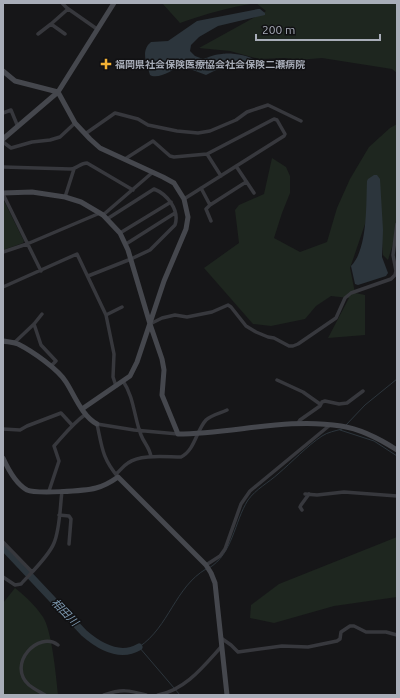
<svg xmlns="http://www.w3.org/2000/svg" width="400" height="698" font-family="Ubuntu,'Noto Sans JP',sans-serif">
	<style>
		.green { fill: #1e261f }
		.water { fill: #2c353c }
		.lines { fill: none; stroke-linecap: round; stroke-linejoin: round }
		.stream { stroke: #2c353c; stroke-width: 1 }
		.river { stroke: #2c353c; stroke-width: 7 }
		.street { stroke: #37383d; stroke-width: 3.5 }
		.secondary { stroke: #45474d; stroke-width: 5 }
		.poi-dot { fill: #f2b134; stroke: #111113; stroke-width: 1.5 }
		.labels { text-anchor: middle; stroke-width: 3; stroke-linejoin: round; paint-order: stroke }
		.poi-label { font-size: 10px; font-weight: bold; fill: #a8adb8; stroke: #111113; text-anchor: start }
		.water-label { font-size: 11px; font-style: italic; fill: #7f9bb3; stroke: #111113 }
	</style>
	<rect width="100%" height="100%" fill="#161618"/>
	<!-- green -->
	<path class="green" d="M162,3H397V73L392,69L322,58L298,60L285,58L259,59L230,51L199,48L266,11L256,3C230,7 205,14 180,23Z
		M397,124V230L388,260L383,255L378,186L350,268L355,293L365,295V335L328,338L349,298L331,296L316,306L305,319L271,326L253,324L204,268L239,243L235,210L239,205L264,194L272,158L286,167L290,176V193L282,213L274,238L300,252L327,242L337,208L350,179L369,147L390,128Z
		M3,199L24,241L23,243L3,250Z
		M397,537V597L334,606L274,623L250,618L251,605L279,584Z
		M15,588C25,596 35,605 43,617C52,631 56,676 58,695H3V603Z"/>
	<!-- water -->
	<path class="water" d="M258,9H260L265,13V15L218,26L199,37L191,45L190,51L195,56L203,59C209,57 216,54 222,54C230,52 256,56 259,64L232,62L206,75L182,66C172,69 163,78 152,76L150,75C147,64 140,51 151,42L168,41L197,21Z
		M374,175H377L380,179L383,230L382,257L388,273L386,276L358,285L355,284L351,266C368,249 366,204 367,181L368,179Z"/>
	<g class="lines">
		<!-- stream -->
		<path class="stream" d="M346,425L365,405L397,379
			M340,430L374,441L397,456
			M209,568C233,554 234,522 248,500C256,489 268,483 278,474C292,462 307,446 322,436C328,432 335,431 342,429
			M180,695L139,647C169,627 175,587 206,569"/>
		<!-- river -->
		<path class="river" d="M3,547L84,633C99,646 120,658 139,647"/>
		<!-- street -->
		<path class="street" d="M62,3L67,8L97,29
			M38,34L51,24
			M65,34L51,24L68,9
			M3,113L11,110L18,127
			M85,134L115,113L138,119L148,125L177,131L198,133L210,131L236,120L247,112L268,105L301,121
			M3,142L11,148L32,142L50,140L60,137L75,123
			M207,154L221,176
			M125,159L153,141L170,156L174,157L207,154L274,119L277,120L285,134L284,136L184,199
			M236,166L254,193
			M3,167L70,169C77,169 80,163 87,163L133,190
			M201,188L210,205L206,209L211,221
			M3,194L41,271
			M65,197L74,169
			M210,205L246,182
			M103,215L153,172
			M107,219L154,189C167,194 180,210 175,225L150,250L131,259
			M120,233L171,202
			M126,244L175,213
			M3,252L27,244L100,213
			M88,276L131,259
			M3,287L77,254L106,315L122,307
			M106,315L114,354L113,377L116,386
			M34,324L41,345L56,361L51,366
			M150,324L162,318L175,315L187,317L212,312L228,305L231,307L246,326L256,332L268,337L274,338L289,346H293L298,344L336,318L345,298L351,293L391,279L395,275L396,271L393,255L397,224
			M14,343L34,324L42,314
			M277,380L303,392L320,404
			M123,381C134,397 134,417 141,435C144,443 150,448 151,457
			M298,423L300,420L320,406L322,402L325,401L339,404L347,403L363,391
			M3,429L20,430L27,426L61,413L72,425
			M116,474C120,471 123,466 128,463C140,454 166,457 181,457C195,450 196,431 206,420C211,415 221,413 227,410
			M118,477C102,458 102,447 97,424L134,430L178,434
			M49,491L59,461L54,446C64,435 73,423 86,414
			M305,494L317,495L344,492L397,496
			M302,510L300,507L301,505L309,494
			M59,515L69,516L71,519L69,544
			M3,542L32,572
			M206,565L220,556L225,549L241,504L250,491L330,425
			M3,577L15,585L21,584C30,574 49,556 54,543C60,529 60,507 62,491
			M221,638L231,645L238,652L282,646L308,647L337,641L340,639L341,632L350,626H354L366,632H386L397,635
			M45,695C40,692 34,689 29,685C6,664 39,630 58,645
			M104,695C121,689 129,690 146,695
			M158,695C185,690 203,667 221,647"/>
		<!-- secondary -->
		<path class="secondary" d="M3,71L15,81L58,92L75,123L90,139L100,148L163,177L174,183L184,199L188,217L186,229L164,281L137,362L130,376L82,409
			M3,139L58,92L114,3
			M3,193L32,192L65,197L81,202L103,215L120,233L128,250L150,324L162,359L164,370L162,395L178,434C232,434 287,417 341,426C361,429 380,439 397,450
			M3,341C8,342 13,342 18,344C32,351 58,369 66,382C75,396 82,416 97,424
			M3,458C8,469 16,484 27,490C36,494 85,491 96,488C104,486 111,482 118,477L206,565L211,573L215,583L227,695"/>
	</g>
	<!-- markers -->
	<path class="poi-dot" d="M104 58h4v4h4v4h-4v4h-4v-4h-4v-4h4z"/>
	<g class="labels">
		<!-- poi labels -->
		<g class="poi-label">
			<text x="115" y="68">福岡県社会保険医療協会社会保険二瀬病院</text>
		</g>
		<!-- water labels -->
		<g class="water-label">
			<text transform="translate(65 612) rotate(46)" y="4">相田川</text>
		</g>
	</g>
	<!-- border -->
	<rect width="400" height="698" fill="none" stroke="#a8adb8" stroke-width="8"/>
	<!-- scale -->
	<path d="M256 34v6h124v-6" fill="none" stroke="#a8adb8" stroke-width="2"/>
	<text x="262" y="34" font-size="12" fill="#a8adb8" stroke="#111113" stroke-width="3" paint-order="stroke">200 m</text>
</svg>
